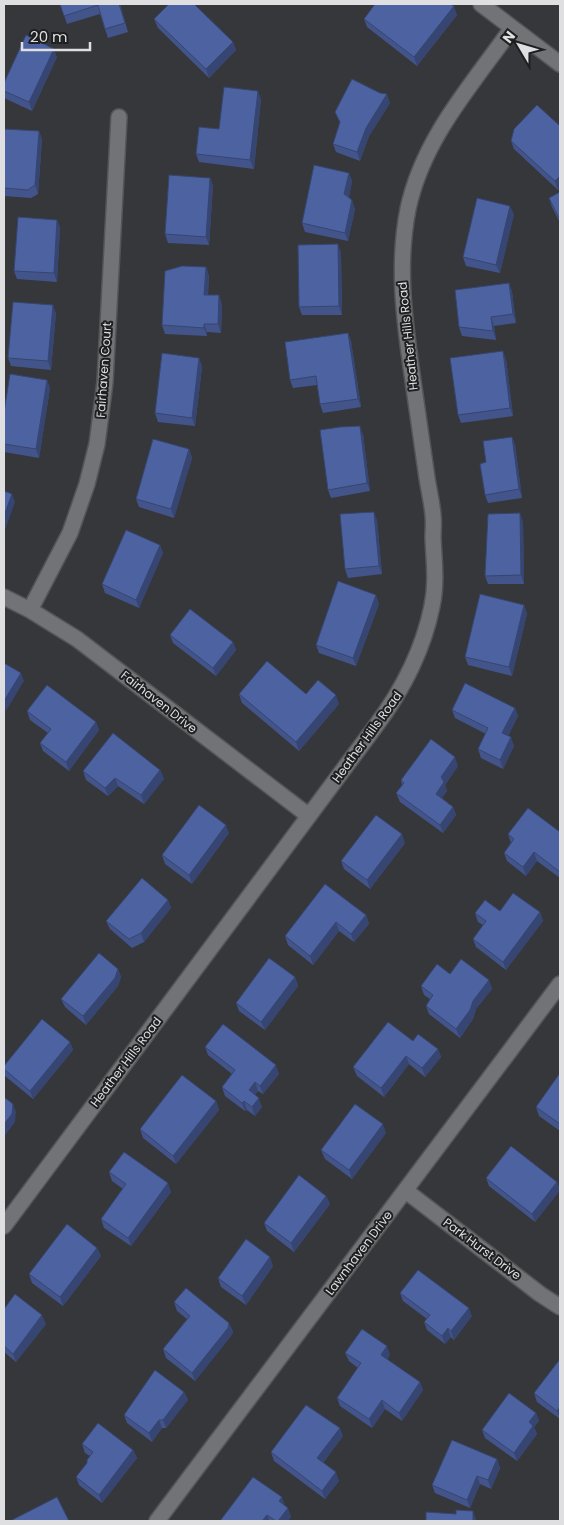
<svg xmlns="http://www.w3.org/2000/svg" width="564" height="1525" font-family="Poppins,sans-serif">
  <rect width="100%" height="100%" fill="#36373a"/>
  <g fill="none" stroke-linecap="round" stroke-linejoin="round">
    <defs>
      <path id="minor" d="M481 4 560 64
        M4 597 30 610 77 639 309 816
        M30 610 70 533 87 484 97 444 105 382 119 117
        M406 1191 540 1294 560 1307
        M4 1226 375 727C402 691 423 651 432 606 437 583 434 561 433 538 433 530 434 523 433 515 432 503 429 491 427 478 422 443 417 409 412 374 404 318 397 265 408 209 423 138 472 85 512 28
        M157 1521 560 984"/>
    </defs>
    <use href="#minor" stroke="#535557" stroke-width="18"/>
    <use href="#minor" stroke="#727377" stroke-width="15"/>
  </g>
  <path fill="#42548a" d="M60 4H120L128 32 108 38 100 14 67 24Z
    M457 15 417 66 367 27 364 19Z
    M154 19 233 42 236 50 209 78 158 28Z
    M57 57 32 111 4 98V83Z
    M261 99 254 169 199 162 196 154 219 129Z
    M390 103 369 136 360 161 336 152 333 144 340 123 335 112Z
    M560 126V188L558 190 514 149 511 141Z
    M4 129 39 131 42 140 38 194 31 198 4 196Z
    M349 173 352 181 349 197 355 209 348 241 305 232 302 223Z
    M210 178 213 186 209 245 168 243 165 234Z
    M560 192V223L552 207 549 198Z
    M514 214 500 273 466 266 463 257Z
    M57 220 60 228 57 282 17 279 14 271Z
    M341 253 342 315H302L299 307Z
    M206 267 209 276 208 295 222 304 221 333 207 332V336L165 334 162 325Z
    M509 283 512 292 516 323 494 326 496 340 462 336 459 327Z
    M56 313 51 370 11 366 8 358Z
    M348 333 351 341 361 407 323 413 320 404 317 385 293 388 290 380Z
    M199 358 202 367 195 426 158 422 155 413Z
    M506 359 513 416 461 423 458 415Z
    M47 380 50 388 39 458 4 452V412Z
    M363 434 370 491 331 498 328 490Z
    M512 437 515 445 522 498 488 503 485 495Z
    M189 449 192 458 174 518 139 507 136 499Z
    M377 520 382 574 348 578 345 569Z
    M523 522 524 584H488L485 576Z
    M160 545 163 553 139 608 105 593 102 584Z
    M379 604 356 666 319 653 316 645Z
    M524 605 527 614 512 676 468 665 465 657Z
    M170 635 233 642 236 650 216 676 173 643Z
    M239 694H306L339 704 299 751 242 703Z
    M515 708 518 716 508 736 514 746 503 769 481 758 478 749 486 734 455 718 452 710Z
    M27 711 96 722 99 730 69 771 43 751 40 743 48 733 30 720Z
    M458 766 445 785 447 791 442 798 453 807 456 815 443 833 400 802 396 793 402 785 401 780Z
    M160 770 164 779 144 804 118 786 108 796 86 780 83 771Z
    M560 832V878L537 861 526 876 507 861 504 853 511 843 508 834Z
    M229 833 192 884 165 864 162 855Z
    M405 843 370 889 344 869 341 861Z
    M325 884 366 915 369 924 354 942 339 931 313 965 288 945 285 936Z
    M168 900 171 908 144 942 132 948 110 929 106 921Z
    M540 912 543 921 506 970 476 947 473 939 483 925 478 922 475 913Z
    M118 969 121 977 118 986 86 1025 65 1007 61 999Z
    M450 974 489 980 492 989 476 1009 473 1019 460 1038 429 1014 426 1006 430 999 424 995 421 986Z
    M295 977 298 986 265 1030 239 1011 236 1003Z
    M413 1041 438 1049 441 1057 425 1077 409 1064 384 1097 357 1076 353 1067Z
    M70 1042 73 1050 33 1099 5 1076 4 1072V1066Z
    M205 1047 279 1074 263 1094 258 1091 255 1095 262 1107 255 1116 247 1110 245 1111 225 1096 222 1087 232 1074 208 1055Z
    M560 1073V1131L539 1116 536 1107Z
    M216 1101 219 1110 176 1164 143 1138 140 1129Z
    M386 1133 352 1179 325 1159 321 1150Z
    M109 1172 171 1192 131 1246 104 1228 101 1219 123 1189 112 1181Z
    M486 1178 557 1182 560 1190 535 1222 489 1186Z
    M326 1196 330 1204 294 1252 267 1231 264 1223Z
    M97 1248 101 1256 63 1306 32 1283 29 1274Z
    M273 1266 246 1305 221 1287 218 1278Z
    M400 1293 472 1316 454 1340 451 1337 445 1344 427 1330 424 1322 427 1319 403 1301Z
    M174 1302 229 1323 233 1332 231 1336 195 1381 166 1358 163 1349 187 1319 177 1311Z
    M4 1309 46 1324 16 1362 4 1352Z
    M345 1353 390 1355 387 1359 420 1382 423 1390 402 1421 385 1409 372 1428 340 1406 337 1398 358 1368 349 1361Z
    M560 1359V1419L537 1402 534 1393Z
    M184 1392 188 1400 166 1428H162L152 1442 127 1423 124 1415Z
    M536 1413 539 1421 534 1427 537 1434 517 1461 485 1438 482 1430Z
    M343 1436 323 1463 339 1481 325 1499 274 1461 271 1452Z
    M82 1444 133 1450 137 1458 102 1503 79 1485 76 1477 87 1463 90 1456 85 1453Z
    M497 1459 500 1468 491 1489 480 1484 470 1508 435 1493 432 1485Z
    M285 1506 291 1517 288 1521H220Z"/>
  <path fill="#364571" d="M454 6 457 15 417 66 414 57Z
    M233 42 236 50 209 78 206 69Z
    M54 49 57 57 32 111 29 102Z
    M258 91 261 99 254 169 250 160Z
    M387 94 390 103 369 136 360 161 357 152 366 128Z
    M39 131 42 140 38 194 35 185Z
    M349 173 352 181 348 202 344 194Z
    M560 176V188L558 190 555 181Z
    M210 178 213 186 209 245 206 237Z
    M352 200 355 209 348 241 345 233Z
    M510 206 514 214 500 273 496 265Z
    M57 220 60 228 57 282 54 273Z
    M338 244 341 253 342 315 339 306Z
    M206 267 209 276 207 303 204 295Z
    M509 283 512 292 516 323 513 314Z
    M219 295 222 304 221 333 218 324Z
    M53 305 56 313 51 370 48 361Z
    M491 317 494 326 496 340 493 331Z
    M204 324 207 332V336L204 328Z
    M348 333 351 341 361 407 358 399Z
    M503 351 506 359 513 416 510 408Z
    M199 358 202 367 195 426 192 418Z
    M47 380 50 388 39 458 36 449Z
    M360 426 363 434 370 491 367 483Z
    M512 437 515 445 522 498 519 489Z
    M189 449 192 458 174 518 171 509Z
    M12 494 15 502 4 533V516Z
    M374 512 377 520 382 574 379 566Z
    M520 513 523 522 524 584 521 575Z
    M160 545 163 553 139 608 136 600Z
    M376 595 379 604 356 666 353 658Z
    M524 605 527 614 512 676 509 667Z
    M233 642 236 650 216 676 213 668Z
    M21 673 24 681 6 711 4 704V701Z
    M336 695 339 704 299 751 296 742Z
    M515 708 518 716 505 741 502 733Z
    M96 722 99 730 69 771 66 762Z
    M511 737 514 746 503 769 500 760Z
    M455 757 458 766 445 785 447 791 439 802 436 794 441 777Z
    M160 770 164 779 144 804 141 795Z
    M115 778 118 786 108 796 105 788Z
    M453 807 456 815 443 833 440 825Z
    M226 825 229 833 192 884 189 875Z
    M402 834 405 843 370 889 367 880Z
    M534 852 537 861 526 876 523 867Z
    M168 900 171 908 144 942 141 933Z
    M540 912 543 921 506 970 503 962Z
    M366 915 369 924 354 942 351 934Z
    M336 922 339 931 313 965 310 956Z
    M118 969 121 977 118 986 86 1025 83 1016Z
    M295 977 298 986 265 1030 261 1022Z
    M489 980 492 989 476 1009 473 1019 460 1038 456 1029 473 1001Z
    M70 1042 73 1050 33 1099 30 1091Z
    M438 1049 441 1057 425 1077 422 1068Z
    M406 1056 409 1064 384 1097 381 1088Z
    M276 1065 279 1074 263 1094 260 1086Z
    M255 1082 258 1091 252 1099 249 1090Z
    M259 1098 262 1107 255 1116 252 1107Z
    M216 1101 219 1110 176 1164 173 1156Z
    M244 1101 247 1110 245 1111 242 1103Z
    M13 1104 16 1112 15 1122 4 1137V1124Z
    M383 1124 386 1133 352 1179 349 1170Z
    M557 1182 560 1190 535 1222 532 1214Z
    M168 1183 171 1192 131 1246 128 1238Z
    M326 1196 330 1204 294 1252 291 1243Z
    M97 1248 101 1256 63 1306 60 1297Z
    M270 1257 273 1266 246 1305 242 1296Z
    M469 1308 472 1316 454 1340 451 1331Z
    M42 1315 46 1324 16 1362 13 1354Z
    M229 1323 233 1332 231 1336 195 1381 192 1373Z
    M448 1328 451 1337 445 1344 442 1336Z
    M387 1346 390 1355 384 1364 381 1355Z
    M420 1382 423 1390 402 1421 399 1413Z
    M184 1392 188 1400 166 1428 163 1420Z
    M382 1400 385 1409 372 1428 369 1419Z
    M560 1407V1419L557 1411Z
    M536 1413 539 1421 534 1427 537 1434 517 1461 514 1453 529 1422Z
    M159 1420 162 1428 152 1442 149 1433Z
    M340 1428 343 1436 320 1467 317 1458Z
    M133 1450 137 1458 102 1503 99 1495Z
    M497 1459 500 1468 491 1489 488 1480Z
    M336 1472 339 1481 325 1499 322 1491Z
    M477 1476 480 1484 470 1508 467 1500Z
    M282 1497 285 1506 279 1501Z
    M288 1508 291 1517 288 1521H278Z
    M473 1511 476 1519V1521H473Z
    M267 1515 270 1521H262Z"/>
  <path fill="#4d62a1" stroke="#364571" d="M60 4H119L125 23 105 29 98 5 64 16Z
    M169 4H194L233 42 206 69 154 19Z
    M375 4H450L454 6 414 57 364 19Z
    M26 35 54 49 29 102 4 91V83Z
    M352 79 380 93 387 94 366 128 357 152 333 144 340 122 335 112Z
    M224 87 258 91 250 160 196 154 199 127 219 129Z
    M537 105 560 126V176L555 181 511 141 514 129Z
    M4 129 39 131 35 185 28 190 4 188Z
    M314 165 349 173 344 194 352 200 345 233 302 223Z
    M169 175 210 178 206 237 165 234Z
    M560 192V220L549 198Z
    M477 198 510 206 496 265 463 257Z
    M18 217 57 220 54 273 14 271Z
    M338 244 339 306 299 307 298 245Z
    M182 266 206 267 204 295H219L218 324H204V328L162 325 165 271Z
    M509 283 513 314 491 317 493 331 459 327 455 290Z
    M13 302 53 305 48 361 8 358Z
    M348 333 358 399 320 404 316 376 290 380 285 342Z
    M503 351 510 408 458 415 450 358Z
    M162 353 199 358 192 418 155 413Z
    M10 374 47 380 36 449 4 444V412Z
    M360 426 367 483 328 490 320 430 340 427Z
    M512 437 519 489 485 495 480 464 486 462 483 441Z
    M153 439 189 449 171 509 136 499Z
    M4 491 12 494 4 516Z
    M374 512 379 566 345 569 340 514Z
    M520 513 521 575 485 576 488 514Z
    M126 530 160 545 136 600 102 584Z
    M338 581 376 595 353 658 316 645Z
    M480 594 524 605 509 667 465 657Z
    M190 609 233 642 213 668 170 635Z
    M267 661 306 694 318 680 336 695 296 742 239 694Z
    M4 663 21 673 4 701Z
    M465 683 515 708 502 733 511 737 500 760 478 749 488 728 452 710Z
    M47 685 96 722 66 762 40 743 51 729 27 711Z
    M113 733 160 770 141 795 115 778 105 788 83 771Z
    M431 739 455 757 441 777 444 782 436 794 453 807 440 825 396 793 404 783 401 780Z
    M199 805 226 825 189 875 162 855Z
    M528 808 560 832V872L534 852 523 867 504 853 514 839 508 834Z
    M376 815 402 834 367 880 341 861Z
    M142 878 168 900 141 933 129 939 106 921Z
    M325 884 366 915 351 934 336 922 310 956 285 936Z
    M513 893 540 912 503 962 473 939 486 921 475 913 485 900 500 911Z
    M99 953 118 969 115 978 83 1016 61 999Z
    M269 958 295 977 261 1022 236 1003Z
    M461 959 489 980 473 1001 470 1010 456 1029 426 1006 433 995 421 986 437 964 450 974Z
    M42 1019 70 1042 30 1091 4 1069V1066Z
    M388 1022 413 1041 418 1034 438 1049 422 1068 406 1056 381 1088 353 1067Z
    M223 1024 276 1065 260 1086 255 1082 249 1090 259 1098 252 1107 244 1101 242 1103 222 1087 235 1070 205 1047Z
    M560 1073V1124L536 1107Z
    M182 1075 216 1101 173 1156 140 1129Z
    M4 1097 13 1104 12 1114 4 1124Z
    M355 1104 383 1124 349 1170 321 1150Z
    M511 1146 557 1182 532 1214 486 1178Z
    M124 1152 168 1183 128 1238 101 1219 126 1184 109 1172Z
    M299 1175 326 1196 291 1243 264 1223Z
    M67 1224 97 1248 60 1297 29 1274Z
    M246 1239 270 1257 242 1296 218 1278Z
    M418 1270 469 1308 451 1331 448 1328 442 1336 424 1322 430 1315 400 1293Z
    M186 1288 229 1323 228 1328 192 1373 163 1349 190 1316 174 1302Z
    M15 1294 42 1315 13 1354 4 1346V1309Z
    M362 1329 387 1346 381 1355 420 1382 399 1413 382 1400 369 1419 337 1398 361 1363 345 1353Z
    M560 1359V1407L557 1411 534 1393Z
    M155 1370 184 1392 163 1420H159L149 1433 124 1415Z
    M509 1393 536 1413 529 1422 533 1426 514 1453 482 1430Z
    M306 1405 340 1428 317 1458 336 1472 322 1491 271 1452Z
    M98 1423 133 1450 99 1495 76 1477 87 1463V1460L93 1452 82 1444Z
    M452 1440 497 1459 488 1480 477 1476 467 1500 432 1485Z
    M253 1477 282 1497 279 1501 288 1508 278 1521H276L267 1515 262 1521H220Z
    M57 1497 69 1521H10Z
    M456 1510 473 1511V1521H426V1512L456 1514Z"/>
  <g text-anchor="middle" stroke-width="4" stroke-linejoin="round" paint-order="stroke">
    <g font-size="12" fill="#dfdfe1" stroke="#1e1f20">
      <text transform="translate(408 336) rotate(-96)" y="4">Heather Hills Road</text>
      <text transform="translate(104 370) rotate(-86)" y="4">Fairhaven Court</text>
      <text transform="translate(159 702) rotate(38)" y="4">Fairhaven Drive</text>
      <text transform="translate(367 737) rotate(-54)" y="4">Heather Hills Road</text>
      <text transform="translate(126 1062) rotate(-53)" y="4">Heather Hills Road</text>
      <text transform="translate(482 1249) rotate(37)" y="4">Park Hurst Drive</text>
      <text transform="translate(359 1253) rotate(-53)" y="4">Lawnhaven Drive</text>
    </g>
  </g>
  <rect width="564" height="1525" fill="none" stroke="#dfdfe1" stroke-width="10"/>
  <g transform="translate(519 45) rotate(308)" stroke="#1e1f20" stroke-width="4" paint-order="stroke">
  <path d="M0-4L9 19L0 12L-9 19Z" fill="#dfdfe1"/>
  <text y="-8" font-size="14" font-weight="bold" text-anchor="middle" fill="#dfdfe1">N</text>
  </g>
  <path d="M22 42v8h68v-8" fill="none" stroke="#dfdfe1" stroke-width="2.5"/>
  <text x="30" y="42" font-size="15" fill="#dfdfe1" stroke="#1e1f20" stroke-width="4" paint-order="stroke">20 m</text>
</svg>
